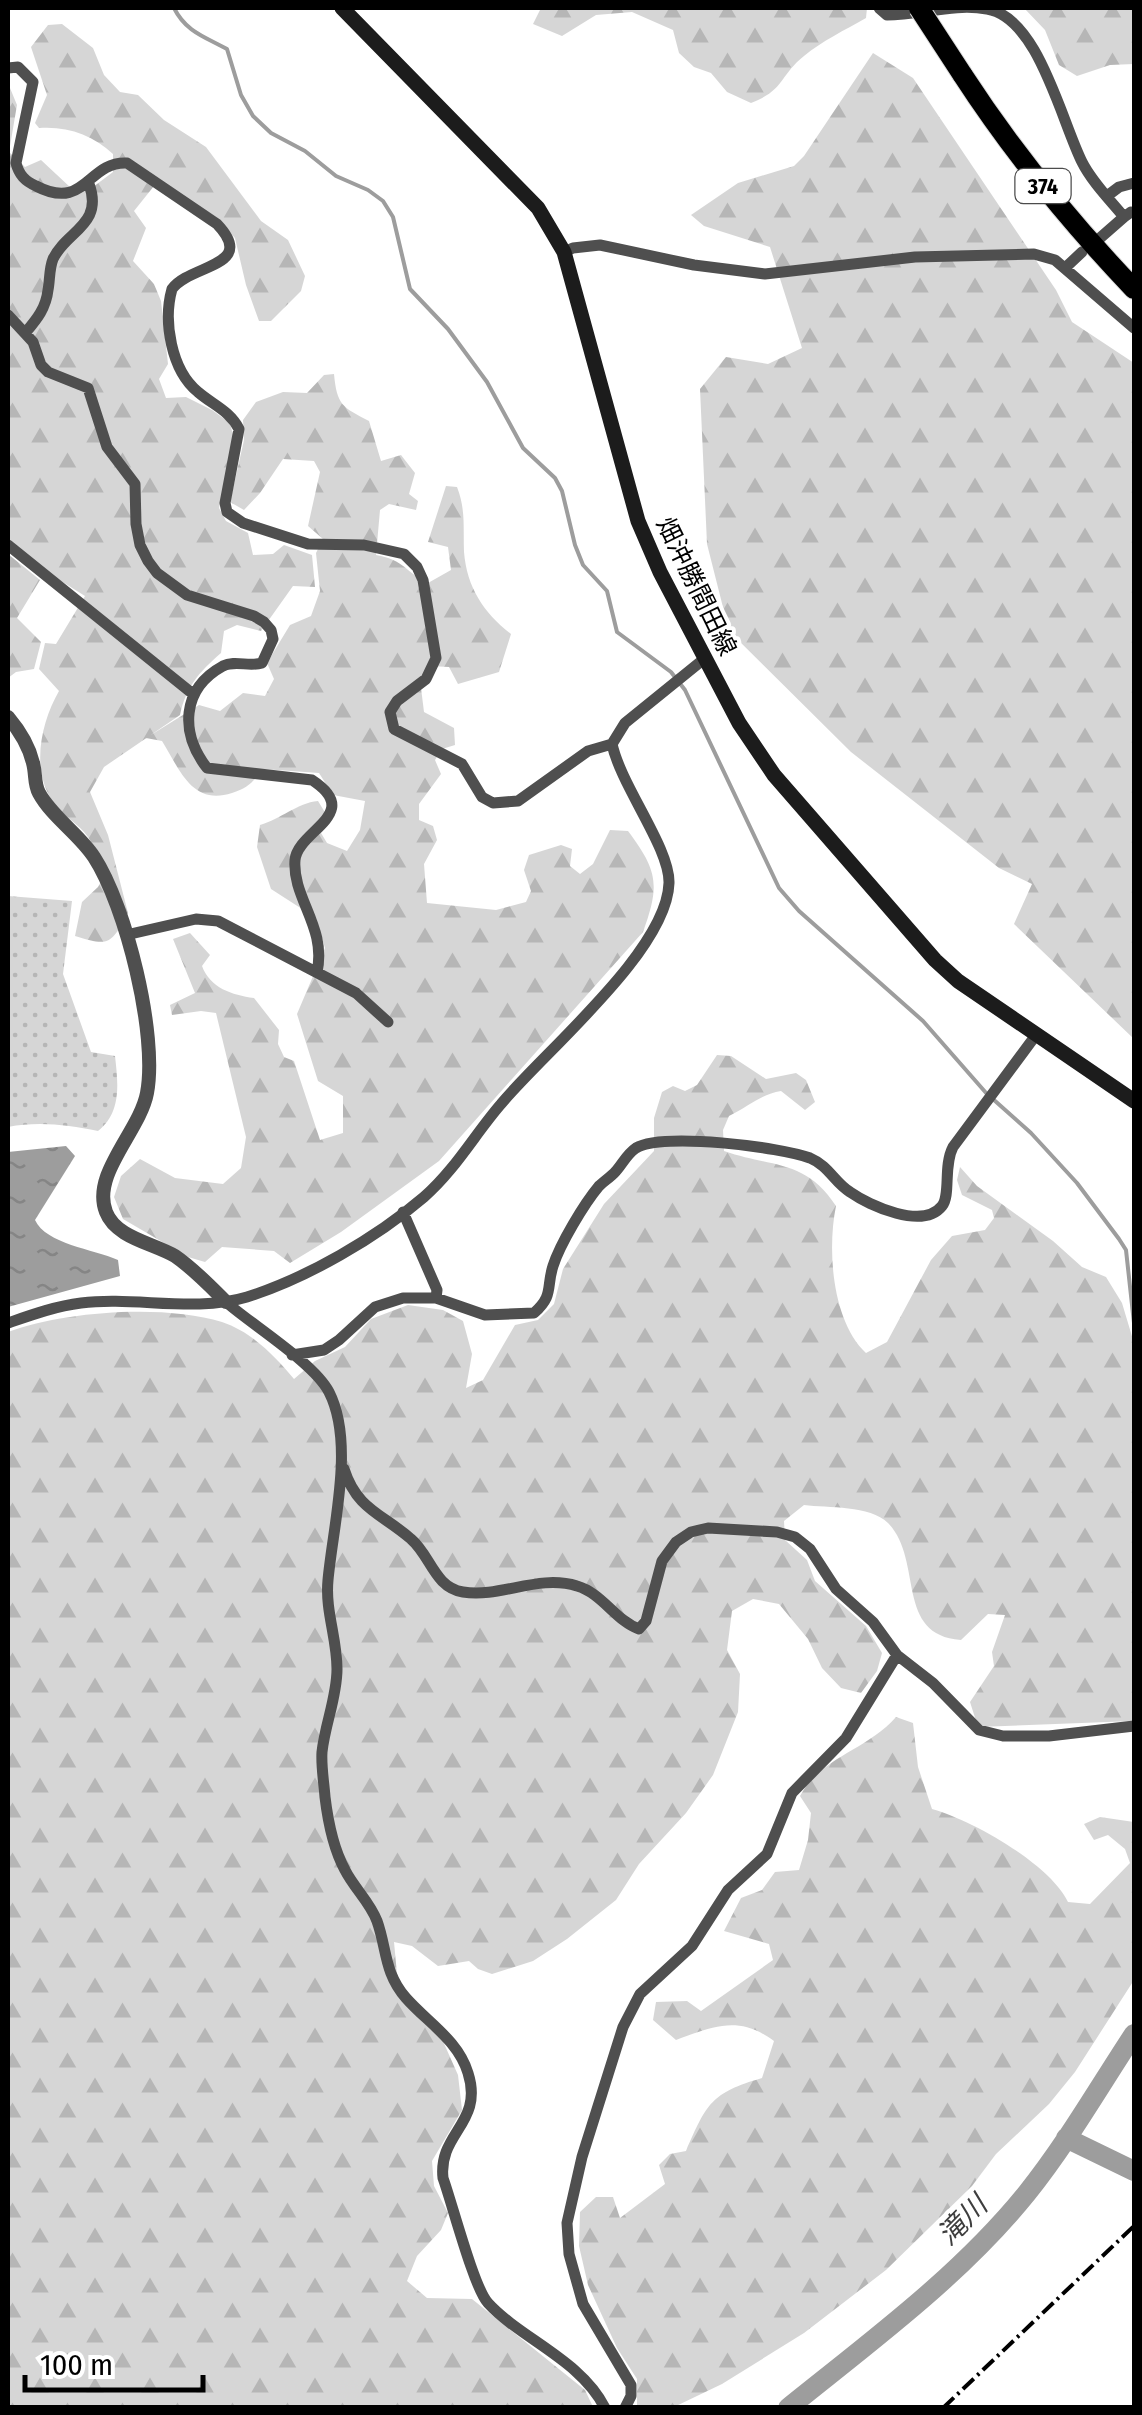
<svg xmlns="http://www.w3.org/2000/svg" width="1142" height="2415" font-family="'Fira Sans Condensed','Noto Sans JP',sans-serif">
  <defs>
    <pattern id="grass-dots" width="8" height="8" patternUnits="userSpaceOnUse" patternTransform="scale(2.5)"><rect width="8" height="8" fill="#d6d6d6"/><path d="M2 2h.1M6 6h.1" fill="none" stroke="#b6b6b6" stroke-width="1.8" stroke-linecap="round"/></pattern>
    <pattern id="forest-firs" width="22" height="20" patternUnits="userSpaceOnUse" patternTransform="scale(2.5)"><rect width="22" height="20" fill="#d6d6d6"/><path d="M5 1l3.5 6h-7zM16 11l3.5 6h-7z" fill="#b6b6b6"/></pattern>
    <pattern id="water-ripples" width="26" height="14" patternUnits="userSpaceOnUse" patternTransform="scale(2.5)"><rect width="26" height="14" fill="#9d9d9d"/><path d="M2 4q2-2 4 0t4 0M15 11q2-2 4 0t4 0" fill="none" stroke="#858585"/></pattern>
  </defs>
  <rect width="100%" height="100%" fill="#fff"/>
  <path fill="url(#grass-dots)" d="M8 896 72 901 63 974 91 1052 115 1056C118 1083 122 1112 98 1131 68 1125 39 1121 8 1127Z"/>
  <path fill="url(#forest-firs)" d="M541 8H867L866 18C845 30 822 41 804 56 779 76 785 90 751 103L727 92 711 73 694 67 679 53 673 30 632 12 596 15 562 36 533 24Z
    M1024 8H1134V64L1110 65 1077 76 1059 65 1045 30Z
    M62 24 93 48 104 75 120 92 138 95 164 120 206 147 261 221 288 240 305 276 301 291 271 321H259L246 285 235 238 216 217 158 181 134 211 146 228 133 261 154 284 161 301 168 364 159 379 166 398 186 397 212 410 230 423 234 439 219 508 226 521 248 533 253 555 273 554 284 545 312 555 315 587 293 586 261 631 237 625 224 631 221 653C199 672 186 687 180 715L104 767 90 792 108 835 128 913C111 944 110 947 75 936L82 902 98 887 106 872C100 860 95 847 88 837 79 824 63 816 54 803 30 771 41 722 59 691L39 669 45 643 56 644 85 596 45 571 8 538V89L10 88 17 105 9 152 25 167 41 160 71 188 93 187 113 172V154C93 135 68 126 39 128L35 123 47 95 31 47 48 25Z
    M873 53 913 78 1056 290 1072 322 1134 363V1039L1014 924 1032 884 999 868 851 752 729 631 707 544 700 389 726 357 768 364 802 348 770 247 704 226 691 215 738 183 794 166 804 156Z
    M334 374C337 405 342 407 369 421L381 461 401 455 415 473 409 494 418 501 416 510 389 504 380 510 376 555C405 560 405 572 428 583L451 570 448 547 428 542 446 486 457 487C466 510 463 528 464 552 467 588 484 613 511 634L499 672 458 684 449 667 430 666 420 680 424 712 454 728 455 745 442 749 435 760 441 774 419 804V820L433 826 437 840 424 864 427 903 496 910 526 902 531 891 524 870 529 855 561 845 572 849 570 866 580 874 593 864 610 830 628 831C658 871 660 885 643 932L439 1161 341 1232 290 1263 274 1251 222 1247 205 1262 188 1257 123 1219 114 1197 121 1176 140 1159 175 1178 223 1184 241 1168 246 1137 216 1013 201 1011 172 1015 170 1005 195 993 173 939 190 933 210 955 202 966C210 988 232 995 254 998L279 1030 278 1044 284 1057 294 1061 320 1140 343 1133V1096L318 1081 297 1014 325 948 316 918 271 889 257 847 260 825C281 819 297 803 318 801L326 814 318 828 327 843 347 851 360 830 365 801 333 795 319 773 263 769C253 782 248 788 232 793 192 806 180 770 162 741L146 738 199 705 220 711 243 693 265 696 274 679 267 663 290 625 311 616 320 591 316 553 323 539 308 526 320 472 314 461 283 459 260 493 244 510 230 502 244 440 243 420 256 402 283 392 307 393 324 375Z
    M8 554 40 580 17 618 41 642 34 669 16 672 8 678Z
    M717 1055 731 1056 766 1079 796 1073 806 1080 815 1102 805 1110 781 1091C761 1094 748 1107 729 1116L723 1130 724 1151C773 1168 805 1159 836 1206 827 1250 832 1321 866 1353L887 1342 931 1260 952 1236 985 1230 994 1218 992 1210 962 1195 957 1180 960 1167 977 1186 1053 1241 1082 1267 1106 1277 1122 1303 1134 1343V1721L978 1727 970 1702 994 1666 992 1652 1005 1615 988 1614 961 1640C894 1635 924 1560 888 1523 870 1505 828 1508 804 1505L784 1521 785 1540 807 1560 815 1581 866 1626 882 1653 877 1671 861 1693 841 1688 822 1668 808 1639 779 1604 753 1599 732 1611 727 1650 740 1674 738 1712 713 1775 686 1813 639 1864 616 1900 567 1939 533 1961 492 1974 478 1969 469 1961 438 1966 412 1946 394 1942 397 1974 412 2010 442 2039 458 2075 462 2110 432 2161 434 2186 448 2213 441 2230 417 2256 407 2281 427 2298 472 2299 585 2390 593 2407 8 2408V1332C64 1311 164 1304 222 1322 252 1332 275 1356 294 1379L315 1361 345 1347 371 1319 408 1305 443 1310 463 1321 472 1354 466 1388 483 1380 515 1325 538 1320 554 1304 563 1269 604 1204 654 1151V1118L662 1092 673 1086 685 1091 697 1085Z
    M896 1717 913 1723 918 1767 932 1809C972 1820 1050 1864 1068 1902L1090 1904 1130 1863 1125 1849 1108 1835 1094 1840 1084 1824 1100 1817 1134 1822V1980L1075 2072 1049 2104 996 2154 972 2186 886 2270 804 2333 722 2384 674 2407 637 2405V2379L617 2348 588 2285 579 2246 580 2212 596 2197H613L620 2218 665 2184 659 2165 670 2154 686 2151C707 2103 711 2093 762 2078L774 2041C739 2015 714 2026 676 2040L653 2020 656 2002 687 2001 701 2011 773 1960 769 1944 724 1931 741 1898 762 1890 775 1872 799 1870 808 1840 811 1813 800 1796C822 1756 866 1751 896 1717Z"/>
  <path fill="url(#water-ripples)" d="M66 1146 75 1156 35 1220C46 1244 93 1249 118 1260L120 1276 8 1307V1152Z"/>
  <g fill="none" stroke-linecap="round" stroke-linejoin="round">
    <path stroke="#9d9d9d" stroke-width="4" d="M174 8C186 32 205 37 227 49L241 95 253 116 271 133 305 151 336 176 368 190 383 201 393 217 410 289 448 329 487 382 523 448 555 478 562 491 575 545 583 565 607 591 617 632 671 672 685 690 779 888 799 911 923 1021 987 1094
      M994 1100 1031 1133 1077 1183 1119 1239 1126 1250 1134 1323"/>
    <path stroke="#9d9d9d" stroke-width="20" d="M1066 2138 1134 2171
      M788 2408C871 2341 960 2276 1027 2193 1067 2143 1099 2087 1134 2034"/>
    <defs>
      <path id="motorway" d="M962 74C1012 151 1071 223 1134 289"/>
    </defs>
    <use href="#motorway" stroke="#dbdbdb" stroke-width="22"/>
    <path stroke="#4f4f4f" stroke-width="11" d="M879 8 887 15C920 15 954 3 987 9 1038 17 1061 120 1082 162 1092 182 1110 200 1124 217L1131 212 1134 213
      M8 68 18 67 33 82 16 163C19 175 25 181 36 186 86 212 87 161 127 163L217 224C258 267 190 264 172 289 163 321 171 370 198 392 213 405 230 411 239 429L225 503 227 512 243 523 308 544 364 545 404 554 417 567 423 580 436 658 426 679 397 701 390 712 394 729 462 764 482 797 493 803 518 801 588 751 612 744
      M1107 196 1119 187 1134 183
      M1100 238 1124 217
      M564 252 573 248 600 245 694 265 765 274 915 257 1034 254 1055 260 1134 328
      M1065 268 1082 252
      M8 315 33 342 41 365 48 372 88 388 107 447 135 484 136 524 140 545 148 561 157 573 187 595 254 616 264 622 271 630 273 639 262 663C249 667 235 660 223 666 181 689 180 733 207 768L312 780C364 814 298 830 295 860 292 898 327 927 317 972
      M26 332C37 319 46 308 48 290 50 280 49 269 53 259 66 231 104 225 89 184
      M8 545 193 694
      M126 935 196 919 218 921 356 993 388 1022
      M403 1212 437 1290 436 1298
      M226 1302C252 1325 314 1363 329 1392 355 1443 333 1525 328 1580 325 1611 337 1638 337 1669 337 1697 325 1724 322 1752 321 1766 324 1783 325 1797 328 1822 333 1848 345 1870 354 1888 370 1902 377 1921 387 1949 384 1973 406 1998 428 2023 458 2040 468 2073 484 2123 438 2133 443 2178 452 2203 474 2288 488 2303 521 2339 581 2360 605 2408
      M8 1323C31 1315 56 1306 81 1303 135 1296 194 1313 247 1297 307 1278 376 1238 424 1197 455 1170 475 1134 501 1104 544 1052 667 951 669 883 670 848 621 786 612 744L625 723 704 659
      M292 1355 324 1350 339 1340 375 1307 403 1298H436L485 1315 534 1313C554 1295 546 1288 553 1266 560 1244 584 1204 599 1186 604 1181 611 1177 616 1171 623 1163 627 1154 636 1148 662 1132 781 1147 810 1158 829 1166 834 1182 850 1192 870 1206 923 1230 942 1206 951 1195 943 1166 953 1147L1036 1035
      M344 1469C357 1510 383 1514 411 1539 431 1556 434 1587 463 1592 501 1598 538 1574 577 1586 602 1593 616 1621 639 1629L646 1621 662 1561 676 1542 691 1532 708 1528 777 1532 795 1537 810 1549 836 1589 873 1622 897 1655 933 1683 979 1730 1003 1736H1049L1134 1726
      M625 2408 631 2396V2385L583 2304 569 2254 567 2223 582 2157 623 2027 640 1994 692 1946 728 1890 767 1854 792 1793 846 1738 897 1655"/>
    <path stroke="#4f4f4f" stroke-width="14" d="M8 717C19 730 29 746 33 763 36 774 34 784 39 793 52 817 79 834 94 857 126 906 158 1035 147 1093 140 1131 91 1174 106 1212 116 1238 153 1243 175 1256 194 1269 210 1286 226 1302"/>
    <path stroke="#1c1c1c" stroke-width="15" d="M342 8 538 208 564 252 638 521 660 572 739 723 774 775 935 960 958 981 1134 1101"/>
    <use href="#motorway" stroke="#000" stroke-width="20"/>
    <path stroke="#000" stroke-width="4" stroke-dasharray="15 5 2.5 5" stroke-linecap="butt" d="M943 2408 1134 2226"/>
    <defs>
      <path id="motorway-bridge" d="M919 8 962 74"/>
    </defs>
    <use href="#motorway-bridge" stroke="#dbdbdb" stroke-width="22" stroke-linecap="butt"/>
    <use href="#motorway-bridge" stroke="#000" stroke-width="20"/>
  </g>
  <g text-anchor="middle" stroke-width="8" stroke-linejoin="round" paint-order="stroke">
    <rect fill="#fff" stroke="#4c4c4c" stroke-width="2.5" x="1015.5" y="169" width="55" height="34" rx="8"/>
    <g font-size="22" font-weight="bold" fill="#000">
      <text x="1043" y="194">374</text>
    </g>
    <g font-size="25" fill="#000" stroke="#fff">
      <text transform="translate(697 586) rotate(64)" y="9">畑沖勝間田線</text>
    </g>
    <g font-size="28" font-style="italic" fill="#3e3e3e" stroke="#fff">
      <text transform="translate(962 2220) rotate(-45)" y="10">滝川</text>
    </g>
  </g>
  <rect width="1142" height="2415" fill="none" stroke="#000000" stroke-width="20"/>
  <path d="M25 2375v15h178v-15" fill="none" stroke="#000000" stroke-width="5"/>
  <text x="40" y="2375" font-size="30" fill="#000000" stroke="#ffffff" stroke-width="8" paint-order="stroke">100 m</text>
</svg>
